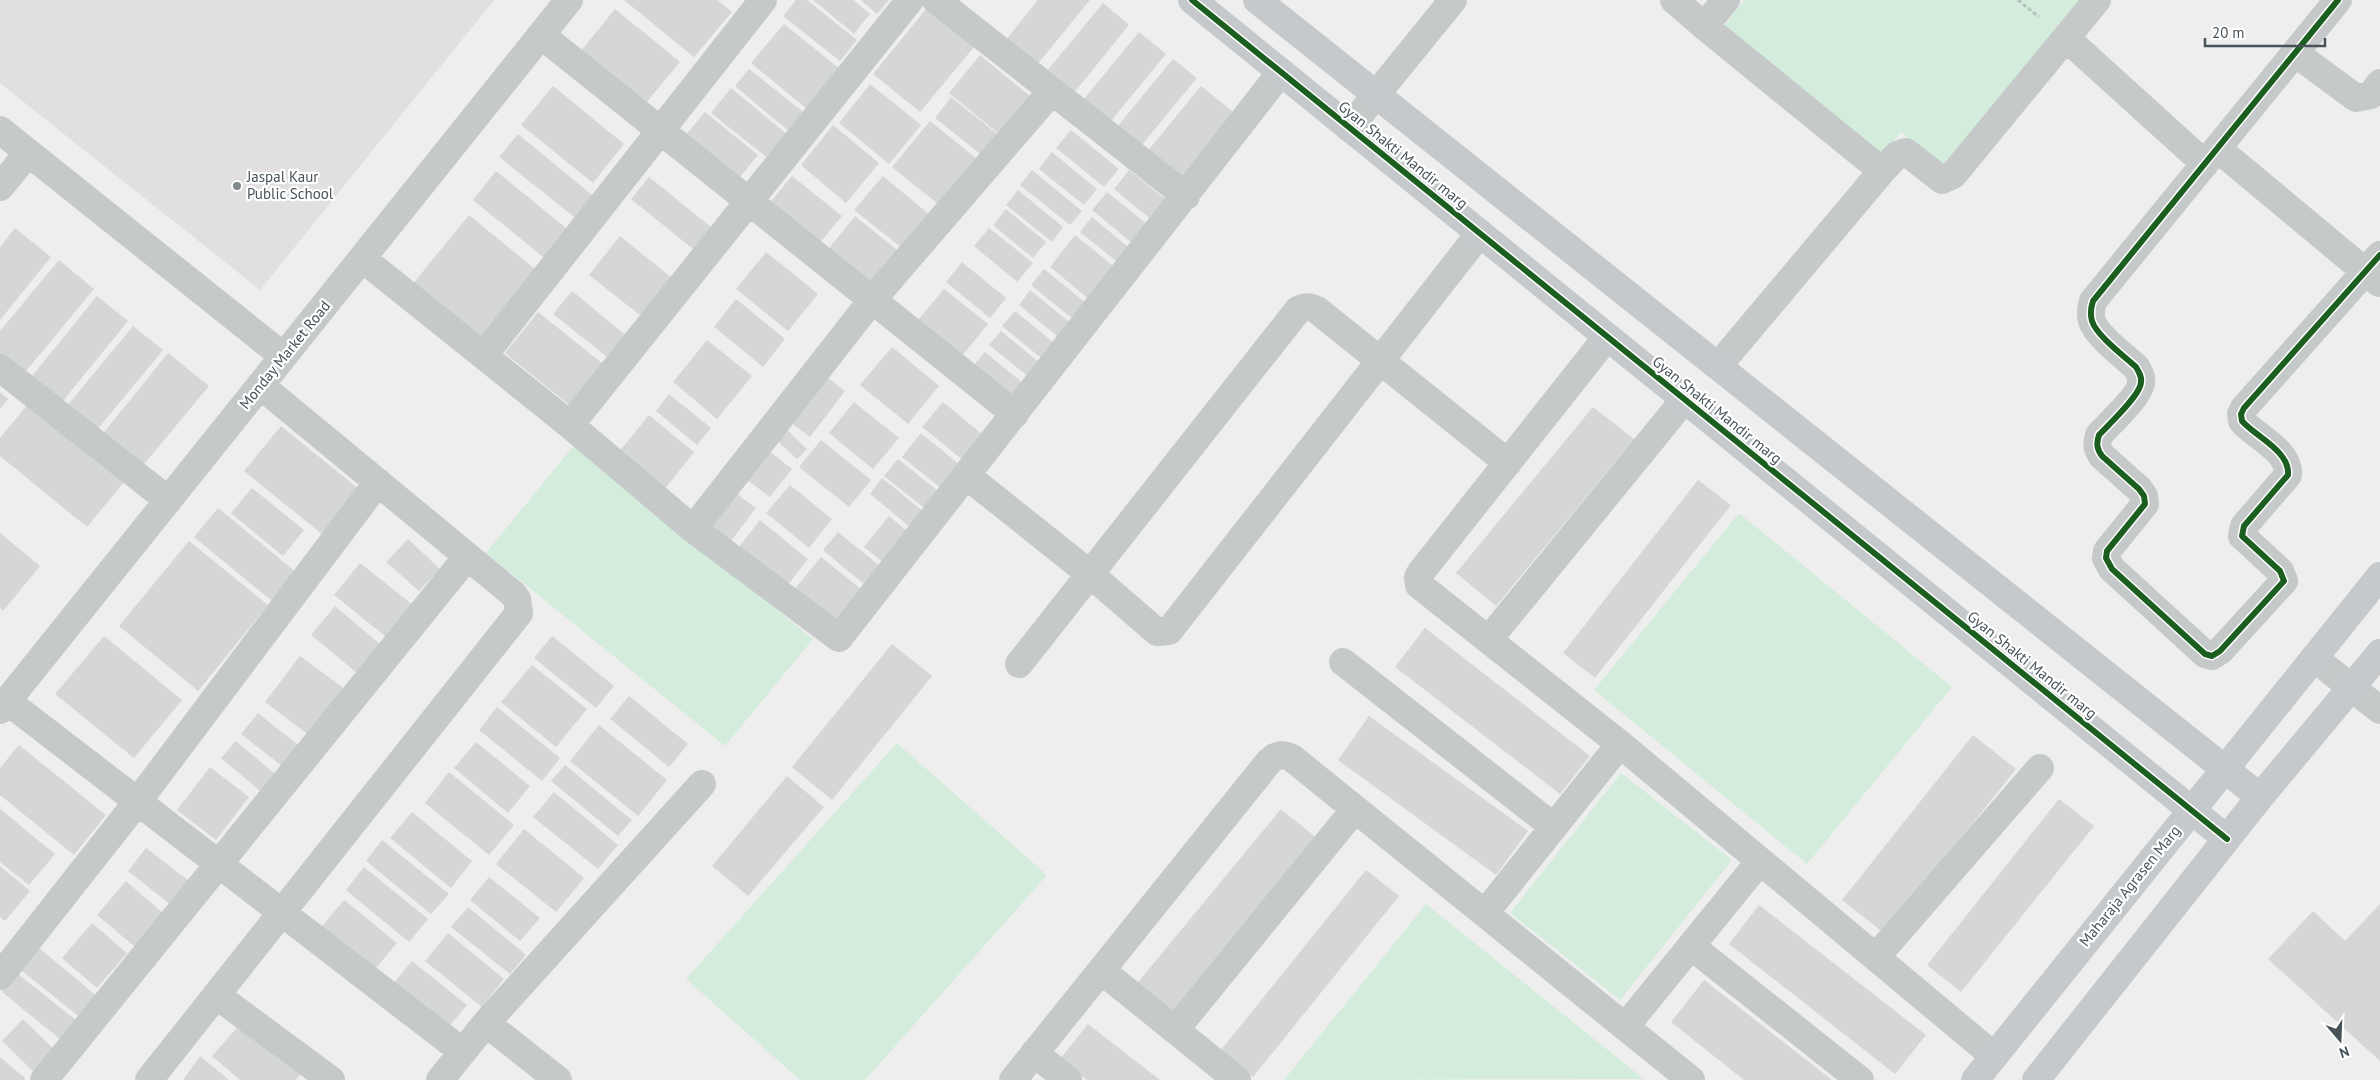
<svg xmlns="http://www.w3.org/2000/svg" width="2380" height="1080" font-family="'PT Sans',sans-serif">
  <rect width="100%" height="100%" fill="#efeeee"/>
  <path fill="#e1dfe0" d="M0 0H494L260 290 0 83Z"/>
  <path fill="#d4ecdb" d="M1745 0H2081L1944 167 1901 132 1883 156 1723 26Z
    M574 445 813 639 725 746 486 553Z
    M1739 513 1952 687 1807 864 1594 690Z
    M897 743 1047 875 865 1080H800L686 979Z
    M1621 773 1732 860 1620 1000 1510 913Z
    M1426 904 1644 1079 1284 1080Z"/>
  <path fill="#d5d6d7" d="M624 0H717L732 12 694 57Z
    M796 0H807L857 40 840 61 783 16Z
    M813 0H853L870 14 854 34Z
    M861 0H889L877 14Z
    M1038 0H1090L1036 66 1005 41Z
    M1103 3 1129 25 1073 94 1046 72Z
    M615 9 680 62 645 104 580 52Z
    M926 9 974 47 920 112 873 74Z
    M784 24 840 69 807 109 751 63Z
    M1139 32 1166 54 1111 121 1084 99Z
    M980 55 1030 96 999 134 949 93Z
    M1173 59 1197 78 1141 146 1117 127Z
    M749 69 806 114 791 133 735 86Z
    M870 84 921 125 889 164 839 123Z
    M553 86 624 144 593 183 521 125Z
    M1201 86 1236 114 1182 180 1147 152Z
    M731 88 789 136 770 160 711 113Z
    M951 97 1001 137 984 157 935 118Z
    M705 112 758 155 737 181 684 137Z
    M930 121 976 158 938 204 892 167Z
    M833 125 879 163 846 203 801 165Z
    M1071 130 1119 169 1104 187 1056 148Z
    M518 134 596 198 578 220 499 157Z
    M1052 152 1097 189 1084 205 1039 169Z
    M1032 170 1082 211 1070 225 1020 185Z
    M1129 170 1174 206 1158 225 1114 189Z
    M496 171 571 232 548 261 473 200Z
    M792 176 842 216 818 245 768 205Z
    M883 176 930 215 902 248 854 210Z
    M649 177 716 231 698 253 631 199Z
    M1018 190 1063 227 1052 242 1006 205Z
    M1107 192 1153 229 1138 248 1092 210Z
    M1006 209 1046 242 1033 258 993 225Z
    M469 215 536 270 478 341 411 286Z
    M855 216 902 254 872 290 826 252Z
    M1092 217 1133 251 1122 266 1080 232Z
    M15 228 51 257 0 320V247Z
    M989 228 1033 263 1017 282 974 246Z
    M1075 235 1122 273 1096 305 1050 267Z
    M620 236 672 278 641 316 589 275Z
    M766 252 818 294 788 331 736 289Z
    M59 260 94 289 22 376 0 358V331Z
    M962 262 1006 298 990 318 946 282Z
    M1044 269 1092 308 1079 324 1031 285Z
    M944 289 988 324 962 356 918 320Z
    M1030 290 1078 329 1066 343 1019 305Z
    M572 291 629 338 611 360 553 314Z
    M97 296 128 321 63 401 32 376Z
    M736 299 785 339 763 367 714 327Z
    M1015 311 1059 347 1046 362 1002 326Z
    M538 312 607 367 573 408 505 353Z
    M133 326 163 350 97 430 67 406Z
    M1001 331 1046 368 1035 382 989 345Z
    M707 340 752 376 717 419 673 382Z
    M892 347 939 386 908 424 860 385Z
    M985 352 1023 383 1009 400 971 369Z
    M168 353 209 386 140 469 101 436Z
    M823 374 845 391 810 437 787 420Z
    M0 392 8 399 0 409Z
    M669 394 711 428 697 445 656 411Z
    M854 402 899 438 873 469 829 433Z
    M943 402 989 440 969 465 922 427Z
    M28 404 124 482 87 527 0 456V438Z
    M1593 407 1634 439 1496 606 1456 573Z
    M649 415 694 452 664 490 618 453Z
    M281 426 360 490 323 535 244 471Z
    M783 426 807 449 797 459 773 437Z
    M921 433 966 470 947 493 902 457Z
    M821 440 871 480 849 507 799 467Z
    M768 450 792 469 770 497 746 479Z
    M898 459 943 495 929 512 884 476Z
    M882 478 929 516 916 532 870 494Z
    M1698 480 1731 505 1595 678 1563 653Z
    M790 485 832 519 809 548 766 513Z
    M252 488 304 530 283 556 231 513Z
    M733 491 756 508 731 541 708 524Z
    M218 508 296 572 273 602 194 537Z
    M889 516 914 537 889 567 864 547Z
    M760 520 808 559 787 586 739 547Z
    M838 532 886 571 871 590 823 550Z
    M0 533 40 566 3 611 0 608Z
    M408 539 440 569 419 591 386 562Z
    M189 541 268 605 198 691 119 626Z
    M821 557 866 593 838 627 793 591Z
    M360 563 418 609 391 641 334 595Z
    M335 606 387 650 363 678 311 635Z
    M1425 628 1590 756 1560 794 1395 667Z
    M104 636 182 700 134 758 55 694Z
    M552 636 614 686 596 708 534 658Z
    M892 644 932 676 832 800 792 767Z
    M300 656 345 689 310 736 265 702Z
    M532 665 587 709 556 747 501 702Z
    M629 696 688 744 669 767 610 719Z
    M497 707 560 758 542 781 479 730Z
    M258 713 298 745 282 766 241 734Z
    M1369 716 1528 831 1496 875 1338 760Z
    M599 725 667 780 638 816 570 761Z
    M1973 735 2016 769 1885 934 1842 900Z
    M236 741 275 774 260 791 221 758Z
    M476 742 530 786 508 813 454 768Z
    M19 745 106 815 74 855 0 795V768Z
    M565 765 632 820 618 836 551 781Z
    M210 767 249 797 216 840 177 810Z
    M449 772 514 825 489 855 425 803Z
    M787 776 824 807 748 896 712 866Z
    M554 792 618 845 598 869 533 817Z
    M2059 799 2094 826 1961 992 1927 965Z
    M0 809 55 854 29 885 0 862Z
    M1281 809 1320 841 1174 1020 1134 987Z
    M412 812 472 861 451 888 390 838Z
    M524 829 584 878 556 912 496 864Z
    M382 840 449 894 431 914 366 861Z
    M146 848 189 881 171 905 128 871Z
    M0 866 30 891 5 921 0 917Z
    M364 867 428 919 409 942 346 890Z
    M1366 870 1399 896 1253 1077 1221 1050Z
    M489 877 540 918 520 941 470 900Z
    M126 881 164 914 135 947 97 915Z
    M344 900 397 943 375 969 322 926Z
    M2380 904V1061L2268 959 2313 911 2345 941Z
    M1759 905 1926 1035 1895 1074 1729 944Z
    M468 907 526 955 510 974 451 927Z
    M92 923 127 953 97 988 62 958Z
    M448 933 504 979 482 1007 425 961Z
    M39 948 104 1002 87 1023 21 970Z
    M412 961 467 1005 447 1029 392 985Z
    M18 974 82 1025 66 1044 2 992Z
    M1704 980 1832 1080H1744L1671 1022Z
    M23 1019 55 1050 34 1072 2 1041Z
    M243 1021 302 1073 296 1080H240L212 1056Z
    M1088 1024 1160 1080H1087L1060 1059Z
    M200 1056 229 1080H183Z
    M0 1057 25 1078 24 1080H0Z"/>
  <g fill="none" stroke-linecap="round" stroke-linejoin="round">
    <path stroke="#b5c1bc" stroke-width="3" stroke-dasharray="4 2.5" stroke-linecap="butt" d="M2018 0 2039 17"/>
    <path stroke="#c5c9ca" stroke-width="28" d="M936 0 1186 196
      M1674 0 1704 26
      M1726 0 1704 26 1882 171 1897 155 1906 152 1942 180 1953 175 2097 0
      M2338 0 2093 301C2091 307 2090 314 2092 321 2096 335 2125 357 2136 367 2139 372 2142 377 2141 382 2141 395 2108 425 2099 435 2096 444 2097 449 2102 456L2139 489 2144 496 2145 504 2107 551 2106 558 2112 569 2205 654 2212 656 2220 651 2284 581 2280 571 2242 536 2244 526 2288 475C2290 451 2256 437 2242 421L2241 414 2244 408 2380 255
      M541 35 1015 414
      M2066 38 2205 164
      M2295 53 2356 98 2371 95 2380 83
      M1349 128 1453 0
      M0 130 283 356
      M2218 149 2379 283
      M0 187 28 153
      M363 259 570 425 910 0
      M1607 337 1421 572 1418 577 1419 585 1620 744 1994 1056
      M484 355 763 0
      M1718 366 1882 171
      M0 368 168 500
      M570 425 693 529 839 638 1281 72
      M967 476 1090 574 1157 632 1169 631 1480 233
      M693 529 872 300 1052 91
      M1489 639 1684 400
      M2314 658 2380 710
      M1343 662 1554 827
      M1019 664 1298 310C1305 306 1310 306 1317 310L1508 463
      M7 701 463 1052
      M0 710 569 0
      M1485 913 1620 744
      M1691 946 1860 1080
      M1876 957 2040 768
      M1102 971 1237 1080
      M0 976 138 801 378 482
      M216 995 331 1080
      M486 1023 558 1080
      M1625 1027 1760 861
      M1175 1030 1355 809
      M1034 1053 1068 1080
      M44 1080 467 557
      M149 1080 519 613 517 599 513 594 260 385
      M440 1080 486 1023 702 784
      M1013 1080 1267 764C1275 755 1281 753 1292 758L1691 1080"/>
    <path stroke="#c6c9cb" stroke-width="28" d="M1192 0 2227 839
      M1257 0 2260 797
      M1975 1080 2380 576
      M2036 1080 2260 797 2380 653"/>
    <defs>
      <path id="cycleway" d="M1192 0 2227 839
        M2338 0 2093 301C2091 307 2090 314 2092 321 2096 335 2125 357 2136 367 2139 372 2142 377 2141 382 2141 395 2108 425 2099 435 2096 444 2097 449 2102 456L2139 489 2144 496 2145 504 2107 551 2106 558 2112 569 2205 654 2212 656 2220 651 2284 581 2280 571 2242 536 2244 526 2288 475C2290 451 2256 437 2242 421L2241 414 2244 408 2380 255"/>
    </defs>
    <use href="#cycleway" stroke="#fff" stroke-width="9"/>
    <use href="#cycleway" stroke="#1b5e20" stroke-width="6"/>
  </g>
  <circle fill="#82898d" stroke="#fff" stroke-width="2" cx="237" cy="186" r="5"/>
  <g text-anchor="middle" stroke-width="4.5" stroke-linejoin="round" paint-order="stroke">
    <g font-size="15" fill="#475259" stroke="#fff">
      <text transform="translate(1403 155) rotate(39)" y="5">Gyan Shakti Mandir marg</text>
      <text transform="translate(285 355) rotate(-51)" y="5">Monday Market Road</text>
      <text transform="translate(1717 410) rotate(39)" y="5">Gyan Shakti Mandir marg</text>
      <text transform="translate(2032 665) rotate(39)" y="5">Gyan Shakti Mandir marg</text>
      <text transform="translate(2130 886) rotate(-51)" y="5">Maharaja Agrasen Marg</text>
    </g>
    <g font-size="15" fill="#475259" stroke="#fff" text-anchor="start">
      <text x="247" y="182">Jaspal Kaur<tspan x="247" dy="17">Public School</tspan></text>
    </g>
  </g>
  <g transform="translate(2340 1040) rotate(161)" stroke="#ffffff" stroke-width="4" paint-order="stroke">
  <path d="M0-4L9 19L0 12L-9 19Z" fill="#475259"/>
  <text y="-8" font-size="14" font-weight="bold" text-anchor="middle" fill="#475259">N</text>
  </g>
  <path d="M2205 38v8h120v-8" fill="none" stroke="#475259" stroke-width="2.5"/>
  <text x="2212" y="38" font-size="15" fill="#475259" stroke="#ffffff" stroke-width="4" paint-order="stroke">20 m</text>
</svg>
